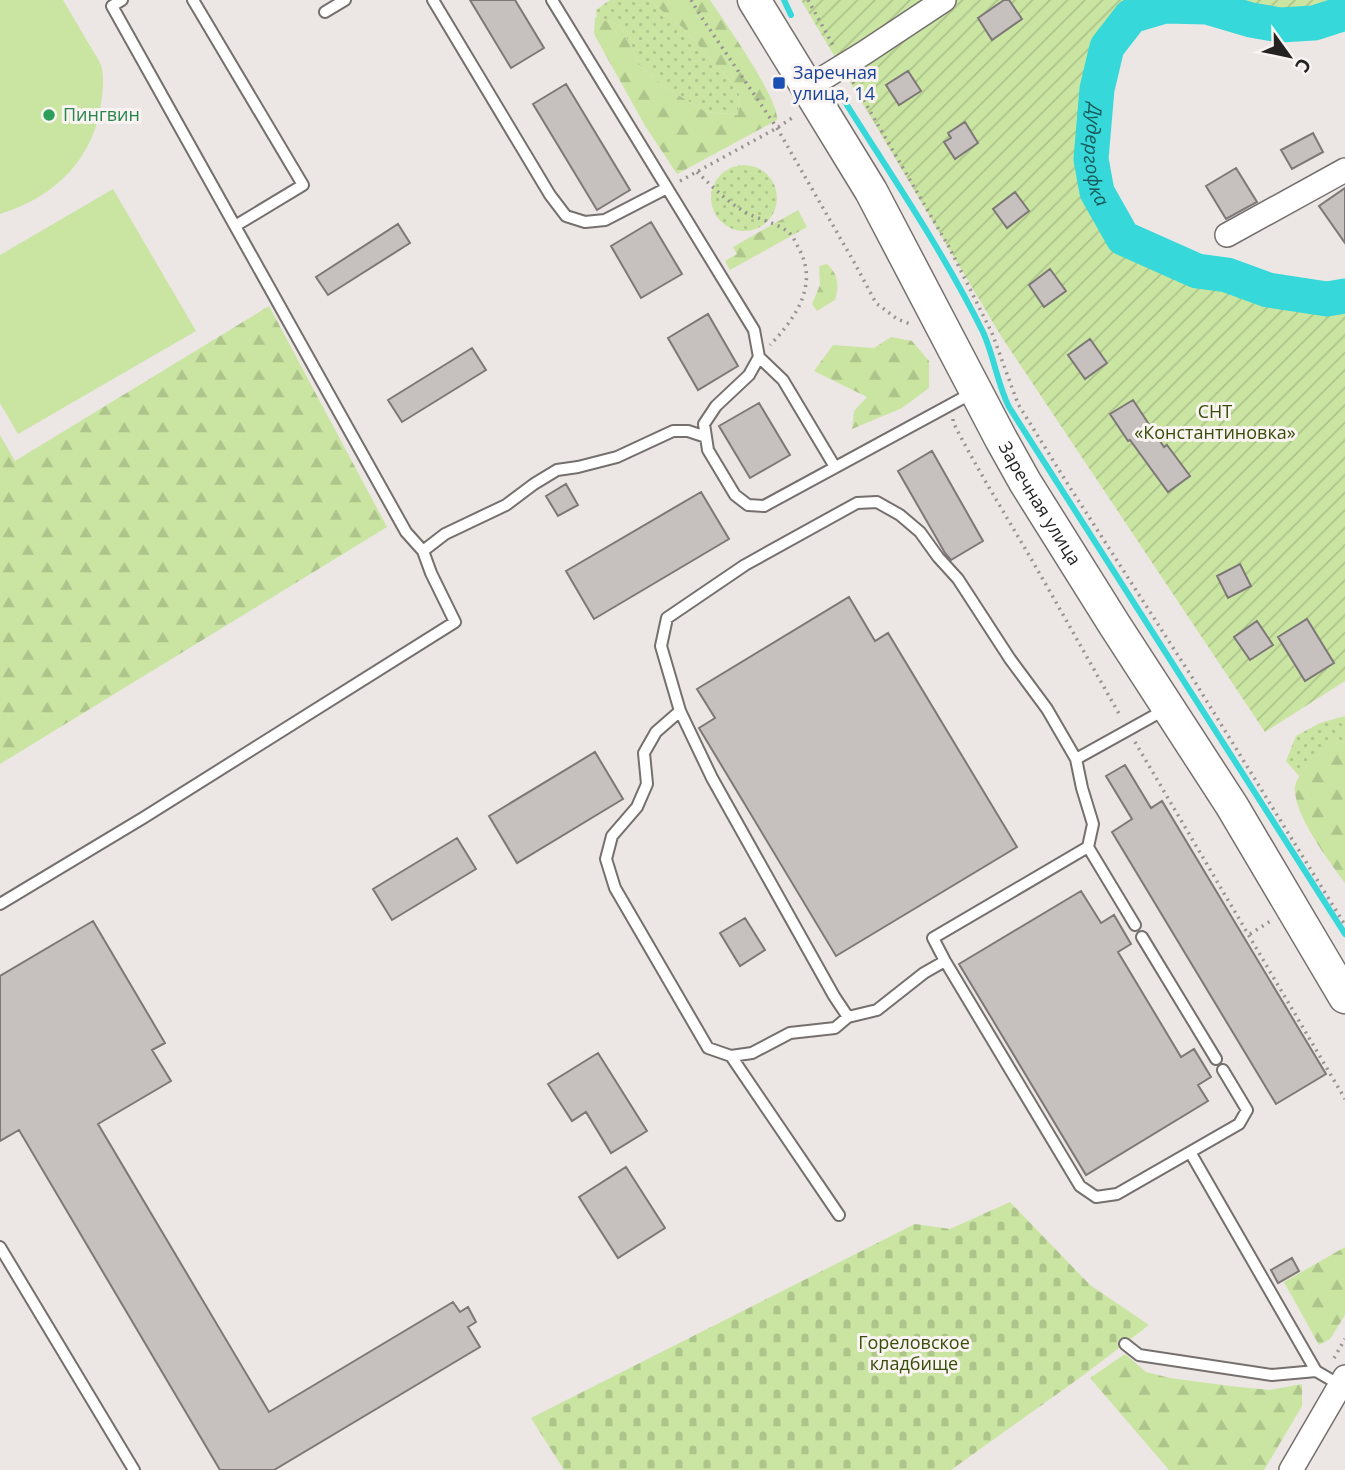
<svg xmlns="http://www.w3.org/2000/svg" width="1345" height="1470" font-family="'Open Sans',sans-serif">
  <defs>
    <pattern id="grass-dots" width="8" height="8" patternUnits="userSpaceOnUse" patternTransform="scale(1.75)"><rect width="8" height="8" fill="#cae5a2"/><path d="M2 2h.1M6 6h.1" fill="none" stroke="#adc48b" stroke-width="1.8" stroke-linecap="round"/></pattern>
    <pattern id="forest-firs" width="22" height="20" patternUnits="userSpaceOnUse" patternTransform="scale(1.75)"><rect width="22" height="20" fill="#cae5a2"/><path d="M5 1l3.5 6h-7zM16 11l3.5 6h-7z" fill="#adc48b"/></pattern>
    <pattern id="cemetery-stones" width="16" height="16" patternUnits="userSpaceOnUse" patternTransform="scale(1.75)"><rect width="16" height="16" fill="#cae5a2"/><path d="M2 7V4a2 2 0 0 1 4 0v3zM10 15v-3a2 2 0 0 1 4 0v3z" fill="#adc48b"/></pattern>
    <pattern id="garden-furrows" width="10" height="10" patternUnits="userSpaceOnUse" patternTransform="scale(1.75)"><rect width="10" height="10" fill="#cae5a2"/><path d="M-1 1l2-2M0 10L10 0M9 11l2-2" fill="none" stroke="#adc48b"/></pattern>
  </defs>
  <rect width="100%" height="100%" fill="#ece6e4"/>
  <path fill="url(#grass-dots)" d="M610 0H649L683 28 720 69 739 93 738 115 706 112 662 85 640 65 620 25 597 18 596 10Z
    M711 198a33 33 0 1 1 66 0a33 33 0 1 1-66 0Z
    M1345 716V744L1338 739 1307 766 1299 776 1286 761 1296 736 1320 723Z"/>
  <path fill="url(#forest-firs)" d="M649 0H710C724 21 780 100 777 120L677 174 644 124 594 34 595 17 620 25 640 65 662 85 706 112 738 115 739 93 720 69 683 28Z
    M798 210 807 227 730 270 725 261 737 254 733 247Z
    M827 264C839 275 839 286 835 300L817 311 812 304 820 285 819 266Z
    M269 306 387 527 0 764V435L15 461Z
    M891 337 912 341 929 361V388L902 408 852 429 854 411 867 397 814 371 833 345 874 348Z
    M1338 739 1345 744V883C1329 861 1293 814 1295 787 1297 771 1325 747 1338 739Z
    M1345 1247V1315L1330 1339 1319 1345 1284 1282Z
    M1125 1354 1146 1372 1170 1378 1230 1386 1270 1390 1302 1384V1406L1264 1470H1169L1090 1378Z"/>
  <path fill="url(#cemetery-stones)" d="M1010 1202 1090 1285 1149 1325 1085 1374 951 1470H564L531 1418 915 1224 950 1229Z"/>
  <path fill="url(#garden-furrows)" d="M801 0H1154L1121 11 1095 51 1082 111 1085 166 1097 215 1122 250 1172 270 1243 296 1321 314 1345 309V681L1265 732 1001 336Z
    M1194 0H1345V3L1328 13 1280 19 1215 3Z"/>
  <path fill="#cae5a2" d="M0 0H63C72 15 81 31 90 46 94 52 98 59 101 65 104 74 103 87 102 97 96 157 56 197 0 214Z
    M113 189 196 331 18 434 0 403V255Z"/>
  <g fill="none" stroke-linecap="round" stroke-linejoin="round">
    <path stroke="#36d8d9" stroke-width="6" d="M784 0 791 15
      M840 94C889 172 942 249 983 332 994 356 997 383 1009 407L1345 934"/>
    <path stroke="#36d8d9" stroke-width="35" id="s1" d="M1345 13 1314 23 1280 25 1251 20 1207 7 1165 6 1131 16 1107 47 1097 89 1091 159 1097 192 1123 238 1197 271 1227 275 1268 290 1327 299 1345 296"/>
  </g>
  <path fill="#c6c1be" stroke="#7d7876" stroke-width="2" d="M470 0H515L544 48 511 68Z
    M1004 0H1009L1022 19 992 40 978 18Z
    M908 71 921 91 899 105 886 85Z
    M566 84 630 190 597 210 533 104Z
    M965 122 978 143 955 159 944 142 951 138 948 133Z
    M1313 133 1323 152 1292 169 1281 150Z
    M1236 168 1257 202 1226 219 1206 186Z
    M1345 188V243L1319 206Z
    M1015 192 1029 211 1007 228 993 209Z
    M651 222 682 274 641 298 611 246Z
    M398 224 410 243 328 295 316 277Z
    M1050 269 1066 291 1044 307 1029 285Z
    M708 314 738 366 698 390 668 338Z
    M1090 339 1107 363 1085 379 1068 355Z
    M472 348 486 370 402 422 388 400Z
    M1133 400 1164 447 1167 445 1190 476 1168 492 1130 440 1128 441 1110 414Z
    M759 403 790 455 750 478 719 426Z
    M932 451 983 541 951 560 945 553 898 471Z
    M566 484 578 505 558 516 546 496Z
    M701 492 729 539 594 619 566 571Z
    M1240 564 1251 586 1228 598 1217 576Z
    M849 597 875 641 888 633 1017 847 836 956 699 728 715 718 697 689Z
    M1307 619 1334 663 1305 681 1278 637Z
    M1257 621 1273 645 1250 660 1234 637Z
    M595 752 623 799 517 863 489 816Z
    M1125 765 1151 808 1162 801 1326 1074 1276 1104 1112 832 1132 819 1106 776Z
    M457 838 476 869 392 920 373 889Z
    M1081 891 1101 923 1114 915 1131 944 1118 952 1181 1057 1194 1049 1211 1077 1198 1085 1208 1101 1086 1175 959 964Z
    M745 918 765 950 740 966 720 933Z
    M93 921 165 1043 152 1050 171 1081 98 1124 269 1412 453 1302 460 1312 468 1307 476 1322 468 1327 480 1347 274 1470H220L19 1130 0 1141V976Z
    M598 1053 647 1131 611 1153 586 1112 572 1121 548 1084Z
    M626 1167 665 1228 618 1258 579 1197Z
    M1292 1258 1299 1271 1278 1283 1271 1270Z"/>
  <g fill="none" stroke-linecap="round" stroke-linejoin="round">
    <defs>
      <path id="lane" d="M122 0 112 6 406 532 423 551
        M193 0 303 185 235 226
        M433 0 550 195 566 216 585 222 605 220 667 188
        M552 0 754 330 759 357 749 375 716 406 704 424 708 450 735 495 748 505 764 506 974 392
        M325 12 345 0
        M759 357 783 380 835 467
        M680 711 656 732 644 753 647 784 637 807 612 836 606 859 615 888 708 1048 731 1056 752 1053 790 1033 835 1028 848 1017
        M1076 759 1166 709
        M1088 847 1135 925
        M0 904 143 818 455 622 431 573 423 551 445 534 506 505 534 484 557 470 578 467 617 457 673 431H688L706 437
        M1142 937 1216 1059
        M945 961 924 973 877 1010 848 1017 834 996 712 778 680 711 661 646 667 618 745 565 857 503 877 502 900 515 920 532 938 557 958 579 1010 659 1047 709 1076 759 1082 788 1093 824 1088 847 933 938 945 961 1080 1186 1096 1197 1117 1194 1239 1124 1247 1110 1223 1070
        M731 1056 839 1215
        M1190 1152 1316 1371 1340 1385
        M0 1247 134 1470
        M1125 1344 1139 1355 1272 1375 1316 1371"/>
      <path id="street" d="M807 88 864 53 944 0
        M1227 235 1345 170
        M1291 1470 1345 1377"/>
      <g id="secondary">
        <path id="s2" d="M754 0 871 191 1001 439 1025 482 1114 624 1232 806 1345 997"/>
      </g>
    </defs>
    <use href="#lane" stroke="#75706e" stroke-width="14"/>
    <use href="#street" stroke="#75706e" stroke-width="26"/>
    <use href="#secondary" stroke="#75706e" stroke-width="35"/>
    <path stroke="#989392" stroke-width="3.5" stroke-dasharray="2 5" stroke-linecap="butt" d="M691 0 700 15 777 128 854 262 876 303 897 319 913 325
      M808 0 834 47
      M853 82 949 247 992 333 1018 404 1069 486 1190 674 1345 925
      M697 172C713 187 728 203 747 213 760 220 776 223 787 231 792 234 796 243 799 249 819 285 795 319 770 345
      M680 181 777 128 795 116
      M953 419V422C980 475 1012 525 1041 576 1068 623 1094 670 1121 717
      M1135 742 1345 1099
      M1250 934 1272 920
      M1334 1358 1345 1339"/>
    <use href="#lane" stroke="#fff" stroke-width="10"/>
    <use href="#street" stroke="#fff" stroke-width="23"/>
    <use href="#secondary" stroke="#fff" stroke-width="32"/>
  </g>
  <rect fill="#1a4fb4" stroke="#f9f3f1" stroke-width="2.5" x="772" y="76" width="14" height="14" rx="3.5"/>
  <circle fill="#2e9e5b" stroke="#f9f3f1" stroke-width="2.5" cx="49" cy="115" r="7"/>
  <g text-anchor="middle" stroke-width="6" stroke-linejoin="round" paint-order="stroke">
    <g font-size="18" fill="#164399" stroke="#f9f3f1" text-anchor="start">
      <text x="793" y="79">Заречная<tspan x="793" dy="21">улица, 14</tspan></text>
    </g>
    <g font-size="18" fill="#27864d" stroke="#f9f3f1" text-anchor="start">
      <text x="63" y="121">Пингвин</text>
    </g>
    <g font-size="18" fill="#384d08" stroke="#f9f3f1">
      <text x="1215" y="418">СНТ<tspan x="1215" dy="21">«Константиновка»</tspan></text>
      <text x="914" y="1349">Гореловское<tspan x="914" dy="21">кладбище</tspan></text>
    </g>
    <g font-size="18" fill="#252322" stroke="#f9f3f1">
      <text dy="6" stroke="none"><textPath href="#s2" startOffset="579">Заречная улица</textPath></text>
    </g>
    <g font-size="19" font-style="italic" fill="#1b5a5b" stroke="#f9f3f1">
      <text dy="7" stroke="none"><textPath href="#s1" startOffset="368">Дудергофка</textPath></text>
    </g>
  </g>
  <g transform="translate(1289 56) rotate(123)" stroke="#f9f3f1" stroke-width="5" paint-order="stroke">
  <path d="M0-5L12 26L0 18L-12 26Z" fill="#252322"/>
  <text y="-10" font-size="19" font-weight="bold" text-anchor="middle" fill="#252322">С</text>
  </g>
</svg>
